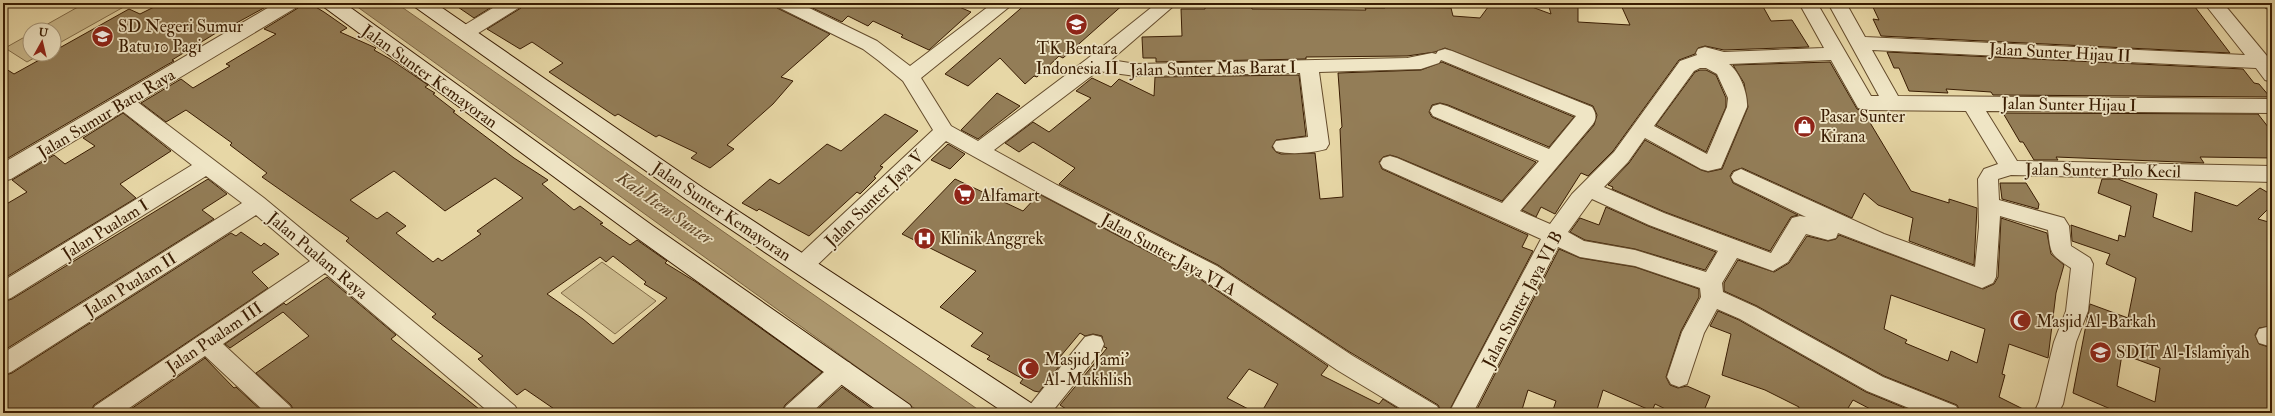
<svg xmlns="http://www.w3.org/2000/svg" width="2275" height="416" font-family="'IM FELL Double Pica',serif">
  <rect width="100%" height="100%" fill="#e7d7a6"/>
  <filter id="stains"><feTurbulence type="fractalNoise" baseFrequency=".005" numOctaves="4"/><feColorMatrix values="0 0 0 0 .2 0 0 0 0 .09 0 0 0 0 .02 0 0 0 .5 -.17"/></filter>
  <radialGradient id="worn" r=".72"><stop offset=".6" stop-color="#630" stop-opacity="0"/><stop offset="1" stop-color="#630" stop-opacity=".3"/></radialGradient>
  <path fill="#c9b78a" stroke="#816a46" d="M85 3 129 4 54 46V30H37Z
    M30 34V54H41L27 62 5 48Z
    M602 262 656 301 615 334 561 293Z"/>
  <path fill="#ac976e" stroke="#7e6643" d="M352 3H396L983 413H921Z"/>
  <path fill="#937d57" stroke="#391c02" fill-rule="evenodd" d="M162 3H273L231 26 229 25 172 60 174 61 165 66 3 161V67L14 74 50 54H54V51L129 9 140 14Z
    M300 3H309L324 12 347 28 340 32 376 48 374 50 390 59 428 85 425 87 435 93 433 94 455 111 453 112 514 158 548 180 542 184 574 210 580 206 603 223 600 224 630 245 637 240 667 261 665 263 696 282 822 372 785 405 781 413H560L525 389 517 395 478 359 483 356 432 317 436 314 346 241 349 238 262 177 267 173 230 145 232 143 186 110 166 122 141 103 181 79 193 88 230 66 226 64 276 34 264 29 298 8ZM394 171 445 211 495 178 523 198 477 231 481 234 442 261 438 258 433 262 396 233 406 226 387 212 377 219 350 200ZM613 256 646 282 644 284 667 298 613 344 583 319 547 294 600 257 606 262Z
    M452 3H498L474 18Z
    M524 3H774L777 8 830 34 781 77 793 81 773 104 727 145 734 149 710 168 691 158 697 153 659 135 656 137 618 114 615 116 549 72 563 63 532 42 520 49 487 29 521 8Z
    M802 3H950L971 12 929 50 901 37 903 35 873 21 868 26 848 16 842 22Z
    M1027 3H1125L1063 58 1059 56 1037 77 1034 76 1025 84 1000 58 968 86 945 74Z
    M1491 3H1521L1551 14 1548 3H1578V22L1630 25 1620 3H1761L1771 21 1792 20 1809 47 1724 50 1705 46 1698 48 1695 54 1679 60 1613 151 1588 176 1581 173 1555 214 1541 207 1536 217 1522 210 1594 125 1597 115 1593 106 1445 48 1435 52 1407 56 1306 57V59L1156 62V58H1143L1142 37 1182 36 1181 9H1205V6L1251 5 1252 9 1366 10 1365 8H1385V5H1401L1402 7 1451 8 1453 16 1480 18Z
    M1871 3H2048L2195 7 2230 53 1881 36 1873 19 1879 20Z
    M1887 52 2243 69 2254 83 2259 84 2270 97 1993 95 1991 92 1946 89 1948 93 1909 91 1899 68H1894Z
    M1442 62 1574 117 1549 147 1448 105 1440 103 1432 105 1429 112 1432 117 1536 162 1502 201 1397 157 1390 155 1383 157 1379 162 1382 169 1528 235 1522 247 1533 251 1448 413H1442L1438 405 1348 351 1218 265 1059 184 1075 168 1033 142 1019 152 1005 143 1033 122 1049 132 1091 98 1076 91 1092 78 1111 87 1119 79 1154 96 1155 77 1299 75 1306 136 1276 140 1272 147 1276 152 1281 154 1315 153 1320 199 1343 197 1340 129 1342 127 1338 73 1421 70Z
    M1830 62 1857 109 1863 111 1911 191 1949 203V199L1977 208 1974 265 1909 241 1913 218 1878 205 1864 193 1852 218 1742 168 1733 171 1730 176 1733 183 1798 215 1791 217 1770 251 1665 212 1612 189 1613 187 1608 185 1629 163 1645 140 1701 170 1708 172 1722 169 1748 107 1744 83 1733 65Z
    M1700 70H1706L1716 75 1726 98V107L1706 152 1656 125 1695 72Z
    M997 93 1020 106 978 139 961 130Z
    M123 113 171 151 120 184 136 198 3 279V206L27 192 12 180 54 155 65 164 95 146 83 138Z
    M2003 113 2258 114 2272 132V158L2200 157 2204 163 2056 157 2058 160H2034L2023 142H2020Z
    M885 114 918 131 880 166 883 167 874 177 876 178 860 194 857 192 809 236 759 209 757 211 742 203 770 179 779 184 827 144 841 151Z
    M948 144 965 154 950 169 931 160Z
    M208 179 227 194 202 210 214 219 3 351V302L12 299Z
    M955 179 1023 211 1039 194 1200 279 1328 366 1321 375 1379 404 1383 399 1405 413H1261L1278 384 1249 369 1227 398 1256 413H1072L1060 405 1107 348 1104 347 1102 336 1093 334 1085 336 1080 333 1060 357 1064 360 1039 392 1034 391 1020 383 1023 379 987 359 990 356 971 346 983 333 940 307 976 271 902 234Z
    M2102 179H2118L2157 194 2153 217 2192 232 2195 192 2237 206 2260 188 2272 195V205L2258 219 2272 223V326L2259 328 2255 335 2259 344 2272 348V413H2120L2073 393 2090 304 2128 318 2136 278 2106 264 2110 254 2072 241 2071 225 2118 241 2119 235 2125 237 2131 206 2098 193ZM2122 354 2160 368 2155 402 2117 386Z
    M2000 183H2026L2039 204 2038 209 2002 199Z
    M1606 207 1648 226 1716 252 1705 270 1635 249 1585 240 1570 232 1580 218 1599 225Z
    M2001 218 2047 233 2051 254 2064 265 2056 293 2048 358 2009 344 2002 374 2005 375 1999 397 2031 413H1961L1957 405 1884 376 1757 306 1724 291V283L1738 260 1774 272 1789 263 1807 236 1828 241 1836 239 1839 235 1983 289 1994 284 1998 277ZM1891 295 1985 329 1977 363 1951 351 1948 361 1905 343 1907 340 1884 329Z
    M241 232 261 246 264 243 279 254 252 272 268 288 94 405 90 413H3V376L12 373 231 233 236 236Z
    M1559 249 1580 258 1635 267 1699 289V297L1681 331 1666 377 1670 385 1678 388 1687 386 1710 396 1703 413H1674L1655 404 1652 411 1603 390 1596 413H1552L1556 401 1528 390 1521 413H1475Z
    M327 277 396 335 391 339 484 413H295L291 405 256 373 309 336 283 312 230 348 225 344 284 303 286 305Z
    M1718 311 1739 320 1866 392 1917 413H1878L1853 400 1845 413H1798L1799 407 1765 390 1722 375 1731 334 1710 326Z
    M205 358 234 388 236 387 264 413H125Z
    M842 387 878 413H813Z"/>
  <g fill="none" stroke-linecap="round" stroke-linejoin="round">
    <defs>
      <path id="minor" d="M501 3H523L520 7 472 37 465 39 458 37 456 33 458 29Z
        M775 3H799L877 41 910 66 993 3H1014L921 78 951 126 978 141 1087 59 1157 3H1177L1111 60 1136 64 1407 58 1432 53 1436 54 1438 51 1445 49 1452 51 1592 107C1596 113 1597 118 1593 124L1520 211 1550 224 1572 194 1614 152 1680 61 1697 55 1696 53 1698 49 1705 47 1724 52 1824 48 1799 3H1817L1871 96H1879L1828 3H1846L1865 37 2245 55 2204 3H2223L2272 62V82L2265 80 2256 68 1872 50 1898 96 2272 99V113L1986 111 2017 161 2272 166V182L2011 175 1998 179 1999 200 2064 218 2069 226 2071 246 2090 258 2093 264 2088 311 2076 342 2063 404 2058 413H2034L2039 402 2054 342 2066 311 2071 268C2050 254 2051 255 2048 230L2000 216 1996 277 1993 283 1982 288 1838 233 1836 238 1828 240 1806 234 1788 262 1773 271 1737 258 1722 283 1723 292 1756 307 1883 377 1956 406 1960 413H1921L1867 391 1740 319 1717 309 1704 333 1687 384 1679 387 1671 384 1667 377 1682 332 1701 297 1700 288 1635 266 1580 257 1558 247 1473 413H1449L1541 239 1383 168 1380 163 1383 158 1390 156 1397 158 1502 203 1539 161 1433 116 1430 111 1433 106 1440 104 1447 106 1549 149 1576 116 1441 60 1439 63 1421 69 1319 72 1329 144 1326 149C1312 153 1290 155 1276 151L1273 146 1276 141 1308 137 1300 73 1136 76 1098 71 994 150 1057 185 1217 266 1353 356 1437 406 1441 413H1408L1337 370 1201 278 1043 195 946 141 811 271 803 274 795 271 792 265 795 259 933 130 903 81 879 61 863 49 778 7ZM1831 60 1858 108 1865 110 1966 111 1998 164 1984 169 1978 179 1979 227 1975 267 1884 234 1741 169 1734 172 1731 177 1734 182 1806 217 1800 216 1792 218 1771 253 1664 213 1604 187 1628 162 1645 138 1701 169 1708 171 1721 168 1747 107C1748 94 1740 72 1729 64ZM1700 68H1706L1717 74 1728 98 1727 107 1707 154 1654 126 1694 71ZM1592 199 1649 225 1718 251 1706 272 1635 250 1584 241 1568 232Z
        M2262 3H2272V10L2266 8Z
        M124 95 131 97 264 198 515 406 519 413H490L325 273 223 344 290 406 294 413H266L205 356 122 413H91L95 406 310 261 256 215 11 372 3 375V353L242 203 206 176 11 298 3 301V281L192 165 117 107 114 102 117 97Z
        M2267 327 2272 328V347L2259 343 2256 336 2259 329Z
        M1093 335 1101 337 1104 344 1101 351 1051 413H1025L1029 406 1085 337Z
        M842 360 850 363 854 370 850 377 811 413H782L786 406 834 363Z"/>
      <path id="tertiary" d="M276 3H299L297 7 11 179 3 181V163Z"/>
      <path id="secondary" d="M322 3H344L653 226 910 405 914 413H881L637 238 324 7Z
        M413 3H435L703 188 1034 405 1038 413H1005L687 200 415 7Z"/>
    </defs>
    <use href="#minor" stroke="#644b2b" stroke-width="2"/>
    <use href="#tertiary" stroke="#644b2b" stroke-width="2"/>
    <use href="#secondary" stroke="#391c02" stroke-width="2"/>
    <use href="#minor" fill="#efe5c5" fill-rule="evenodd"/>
    <use href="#tertiary" fill="#efe5c5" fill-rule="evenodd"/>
    <use href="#secondary" fill="#efe5c5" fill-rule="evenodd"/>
  </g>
  <defs>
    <symbol id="school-disc" viewBox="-11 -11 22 22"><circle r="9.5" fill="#8f2418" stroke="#efe5c5"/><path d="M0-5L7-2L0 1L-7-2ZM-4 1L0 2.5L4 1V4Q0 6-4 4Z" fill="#fff"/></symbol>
    <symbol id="shop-disc" viewBox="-11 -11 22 22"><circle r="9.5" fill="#8f2418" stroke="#efe5c5"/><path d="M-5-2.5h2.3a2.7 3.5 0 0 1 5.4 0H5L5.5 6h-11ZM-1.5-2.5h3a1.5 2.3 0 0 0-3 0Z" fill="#fff"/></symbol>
    <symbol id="supermarket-disc" viewBox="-11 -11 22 22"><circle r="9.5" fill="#8f2418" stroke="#efe5c5"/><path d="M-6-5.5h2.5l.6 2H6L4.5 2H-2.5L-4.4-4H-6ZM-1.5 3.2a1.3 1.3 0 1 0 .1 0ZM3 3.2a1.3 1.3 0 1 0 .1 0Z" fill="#fff"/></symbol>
    <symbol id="hospital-disc" viewBox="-11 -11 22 22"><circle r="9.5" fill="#8f2418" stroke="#efe5c5"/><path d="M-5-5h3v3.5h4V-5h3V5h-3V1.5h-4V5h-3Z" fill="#fff"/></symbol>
    <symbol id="mosque-disc" viewBox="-11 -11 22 22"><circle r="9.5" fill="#8f2418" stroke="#efe5c5"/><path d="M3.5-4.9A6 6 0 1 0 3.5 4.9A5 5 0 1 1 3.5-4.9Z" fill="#fff"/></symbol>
  </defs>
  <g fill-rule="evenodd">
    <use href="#school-disc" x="1064" y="12" width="25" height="25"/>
    <use href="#school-disc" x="90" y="24" width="25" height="25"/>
    <use href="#shop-disc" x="1792" y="114" width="25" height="25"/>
    <use href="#supermarket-disc" x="952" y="182" width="25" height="25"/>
    <use href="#hospital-disc" x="912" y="226" width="25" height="25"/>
    <use href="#mosque-disc" x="2008" y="308" width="25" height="25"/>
    <use href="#school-disc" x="2088" y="340" width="25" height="25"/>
    <use href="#mosque-disc" x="1016" y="356" width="25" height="25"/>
  </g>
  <g text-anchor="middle" stroke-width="3.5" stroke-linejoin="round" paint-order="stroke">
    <g font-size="17" fill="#391c02" stroke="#efe5c5" text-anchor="start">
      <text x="118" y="32">SD Negeri Sumur<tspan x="118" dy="20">Batu 10 Pagi</tspan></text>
      <text x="1077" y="54" text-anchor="middle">TK Bentara<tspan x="1077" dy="20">Indonesia II</tspan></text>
      <text x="1820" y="122">Pasar Sunter<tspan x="1820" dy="20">Kirana</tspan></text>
      <text x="980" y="201">Alfamart</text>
      <text x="940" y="244">Klinik Anggrek</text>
      <text x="2036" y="327">Masjid Al-Barkah</text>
      <text x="2116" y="358">SDIT Al-Islamiyah</text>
      <text x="1044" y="365">Masjid Jami'<tspan x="1044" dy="20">Al-Mukhlish</tspan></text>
    </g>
    <g font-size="17" fill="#391c02" stroke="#efe5c5">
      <text transform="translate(2060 52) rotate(3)" y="6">Jalan Sunter Hijau II</text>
      <text transform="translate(1213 68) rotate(-1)" y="6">Jalan Sunter Mas Barat I</text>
      <text transform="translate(430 76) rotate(36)" y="6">Jalan Sunter Kemayoran</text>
      <text transform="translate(2069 104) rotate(1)" y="6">Jalan Sunter Hijau I</text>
      <text transform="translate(106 113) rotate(-31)" y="6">Jalan Sumur Batu Raya</text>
      <text transform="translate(2103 170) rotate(1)" y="6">Jalan Sunter Pulo Kecil</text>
      <text transform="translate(874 198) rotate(-44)" y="6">Jalan Sunter Jaya V</text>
      <text transform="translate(722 211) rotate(34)" y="6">Jalan Sunter Kemayoran</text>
      <text transform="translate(105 229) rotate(-32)" y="6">Jalan Pualam I</text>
      <text transform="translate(1169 254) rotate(29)" y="6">Jalan Sunter Jaya VI A</text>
      <text transform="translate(318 255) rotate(40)" y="6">Jalan Pualam Raya</text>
      <text transform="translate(130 284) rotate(-32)" y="6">Jalan Pualam II</text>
      <text transform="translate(1522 299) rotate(-62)" y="6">Jalan Sunter Jaya VI B</text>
      <text transform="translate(214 337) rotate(-34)" y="6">Jalan Pualam III</text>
    </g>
    <g font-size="18" font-style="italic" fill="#614728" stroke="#efe5c5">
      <text transform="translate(665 208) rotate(35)" y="6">Kali Item Sunter</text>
    </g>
  </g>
  <rect width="2275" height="416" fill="none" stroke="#e7d7a6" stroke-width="16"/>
  <rect x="4" y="4" width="2267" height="408" fill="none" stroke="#391c02" stroke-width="2"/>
  <rect x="8" y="8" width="2259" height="400" fill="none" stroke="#391c02"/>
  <g transform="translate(42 42) rotate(8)"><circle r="19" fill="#efe5c5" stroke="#a69577"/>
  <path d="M0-3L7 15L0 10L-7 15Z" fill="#8f2418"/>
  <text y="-6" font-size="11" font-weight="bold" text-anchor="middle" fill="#391c02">U</text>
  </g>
  <rect width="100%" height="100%" filter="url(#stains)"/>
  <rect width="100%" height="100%" fill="url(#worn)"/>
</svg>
